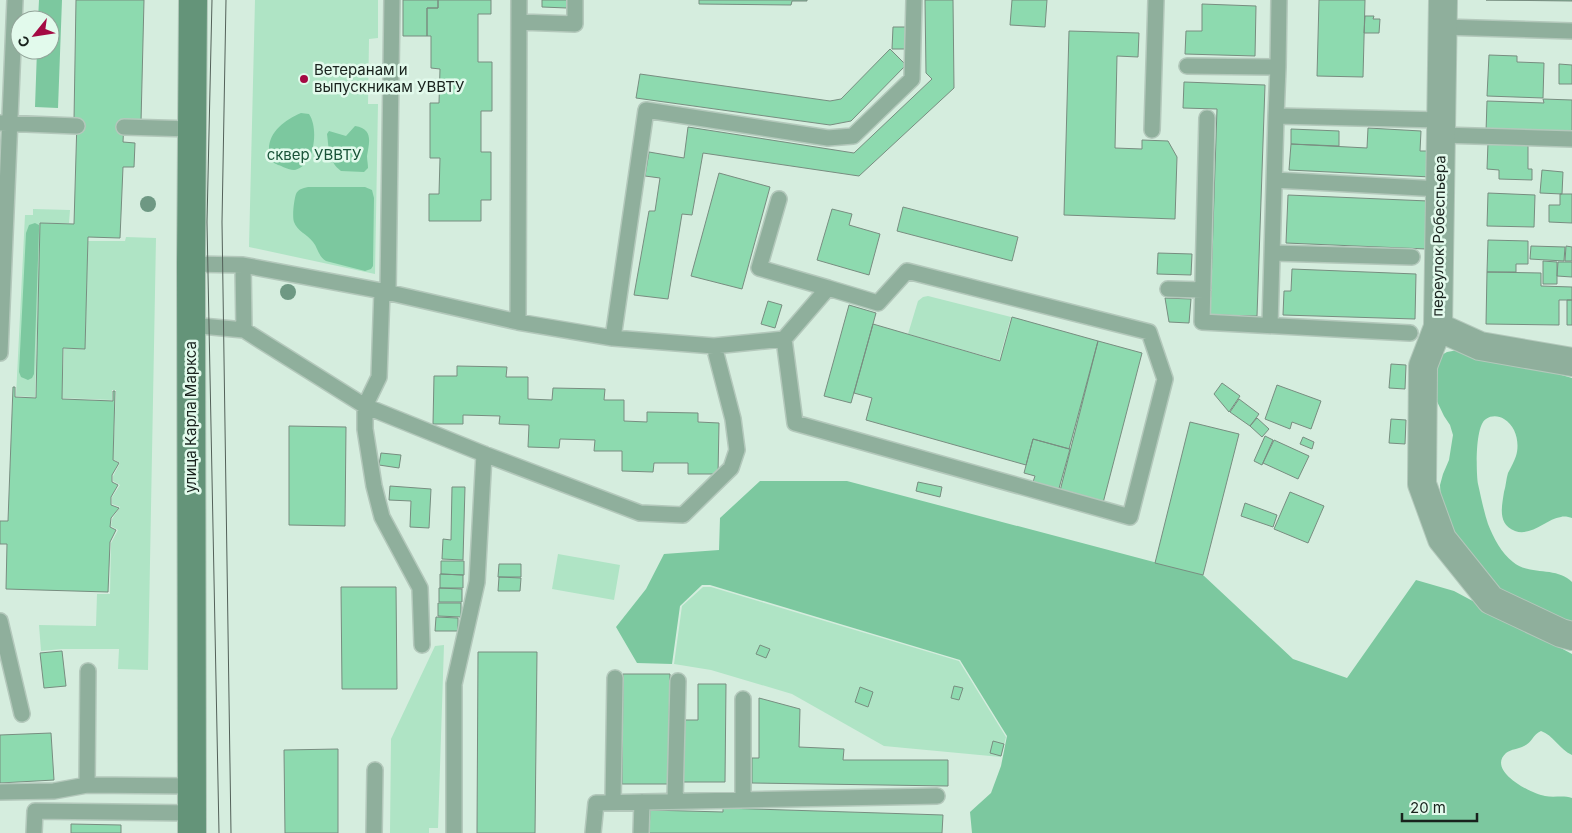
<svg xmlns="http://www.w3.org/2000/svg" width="1572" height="833" font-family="Inter,sans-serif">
  <rect width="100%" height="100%" fill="#d5edde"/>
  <path fill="#afe4c5" d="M255 0H378V38L369 39 368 104H378L375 274 249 247Z
    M33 209 70 210 69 223H40L35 397 16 396 25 215H33Z
    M126 237 156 238 148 670 118 669 119 649H62L41 651 39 625 96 626 97 594H110L111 543 118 530 111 526 112 519 120 507 112 504V497L120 485 113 481V476L120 463 113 459 116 390H112V400L62 398 64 349H85L88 241H125Z
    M928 296 1011 317 999 360 908 334 918 301 923 297Z
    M558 554 620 565 614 600 552 589Z
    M703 587H711L959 661 1006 737 1001 757 884 746 792 694 711 670 674 664 682 606Z
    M444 645 438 828H429V833H390L391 739 435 646Z"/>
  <path fill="#7cc89f" d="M39 0H62L58 108 35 107 37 50H50V20H38Z
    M301 113 309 114C315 123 315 137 313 147 312 156 304 169 294 170 291 170 286 168 283 167 280 165 276 165 273 162 270 159 269 155 269 151 268 132 285 120 301 113Z
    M355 126C374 129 369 143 367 156 367 160 368 164 368 168L364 172 341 171C328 161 329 149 327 134L329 131 346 136Z
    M310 187H365L372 190 374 198 373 266 371 269 365 271 326 261C318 256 318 248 313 242 307 234 297 231 294 222 292 216 294 200 296 194 298 189 305 187 310 187Z
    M35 223 39 225V230L34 374 32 378 28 380 21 377 19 372 26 233 29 225Z
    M1458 350 1516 362 1572 378V518C1569 517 1564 516 1561 517 1546 519 1531 537 1515 531 1497 524 1502 506 1504 492 1506 486 1506 479 1508 473 1511 467 1514 462 1516 456 1520 443 1516 426 1504 419 1499 416 1492 415 1486 419 1475 425 1476 472 1478 484 1481 497 1484 512 1488 524 1493 537 1502 554 1513 562 1529 576 1557 566 1572 582V625L1503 598 1449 526 1441 502 1440 485 1443 474 1449 460 1453 435 1450 425 1444 416 1432 391 1438 357 1447 352Z
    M760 481H847L1203 575 1293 659 1347 678 1416 580 1454 591 1572 654V755C1559 749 1553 735 1541 731 1533 734 1532 743 1524 746 1519 749 1511 749 1506 753 1486 771 1532 794 1545 796 1554 798 1563 795 1572 798V833H972L970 812 991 793 1001 766 1007 736 960 660 710 585H702L680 606 672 664 637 663 616 627 646 589 664 554 719 550 720 518Z"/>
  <path fill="#8ddaaf" stroke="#788d80" d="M76 0H144L141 122 124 121 123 142 135 143 134 167H123L120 238 88 237 85 349 63 348 62 399 113 401V391H115L113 460 119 463 112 475V482L118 485 111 497V505L119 508 111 518 110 527 116 530 110 542 108 592 6 589 7 544H0V521H8L13 387H15V397L36 398 40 223 74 224 77 120H74Z
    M403 0H438V8H427V36H403Z
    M438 0H491V14H478V62H492V111H481V152H491V200H481V221H429V194H439L440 158H430V103H439L440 69 431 68V36H427V8H438Z
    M542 0H567V8L542 7Z
    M699 0H807V1H792L791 5 699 4Z
    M925 0H953L954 88 859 176 703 153 692 215 682 214 668 299 634 295 649 211H655L660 178 645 176 649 152 684 158 688 127 854 153 932 79 926 73Z
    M1012 0H1047L1045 27 1010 25Z
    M1319 0H1365L1363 77 1317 76Z
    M1486 0H1572V1Z
    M1202 4 1256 6 1255 56 1185 54 1186 31H1202Z
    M1365 16H1374L1373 19H1380L1379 33H1364Z
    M893 27H906V49H892Z
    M1069 31 1139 33 1138 57 1117 56 1115 148 1142 149V140L1168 141 1177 157 1175 219 1064 215Z
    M890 49 906 65 851 121 830 125 636 98 640 74 830 101 841 99Z
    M1489 55 1517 56V62L1544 63 1543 98 1487 96Z
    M1559 64 1572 65V84H1559Z
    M1184 82 1265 85 1257 316 1210 315 1217 109 1183 108Z
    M1543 99 1572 100V135L1486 132 1487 101 1544 103Z
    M1368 128 1421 131 1420 151H1433L1431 177 1289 170 1291 144 1367 148Z
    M1291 129 1339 131V146L1291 144Z
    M1488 143 1528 144V169H1532V180L1499 179V170L1487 169Z
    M1542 170 1563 172 1562 194 1540 193Z
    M719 173 770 187 742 289 691 276Z
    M1488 193 1535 195 1534 227 1487 226Z
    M1560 194H1572V223L1549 222V205H1560Z
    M1288 195 1428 201 1426 249 1286 243Z
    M903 207 1018 237 1012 261 897 231Z
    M832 209 852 214 849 225 880 234 869 275 817 260Z
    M1488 240 1528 241V264H1516V272H1487Z
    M1531 246 1565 247 1564 261 1530 259Z
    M1566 246 1572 247V261H1565Z
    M1158 253 1192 254 1191 275 1157 274Z
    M1543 261 1557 262V284H1543Z
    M1558 262H1572V277L1557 276Z
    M1292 269 1416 274 1415 319 1283 315 1284 291H1291Z
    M1487 272 1541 273V286L1572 287V300H1559V325L1486 324Z
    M1165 298 1191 299 1189 323 1169 322Z
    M1567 300H1572V325H1567Z
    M768 301 782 305 775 328 761 324Z
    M849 305 876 313 851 403 824 396Z
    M1012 317 1098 341 1069 449 1033 439 1026 465 866 420 872 398 854 393 873 324 1000 361Z
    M1098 341 1142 353 1103 503 1060 491Z
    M1391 364 1406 365 1405 389 1389 388Z
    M457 366 507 367 506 377H528V399L552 400 553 388 605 389 604 400H624V421L647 422V412L698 413V422L719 423 718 474H688V463H654L653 472 622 471V451H594L595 440 560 439 559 448 528 447 529 425 499 424 500 416 463 415V424H433L434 376H457Z
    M1222 383 1240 396 1229 412 1214 394Z
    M1277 385 1321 401 1311 429 1292 422 1290 429 1265 419Z
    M1239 399 1259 414 1250 426 1230 412Z
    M1257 418 1269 429 1262 437 1250 426Z
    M1391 419 1406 420 1405 444 1389 443Z
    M1190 422 1239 434 1203 575 1155 563Z
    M289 426 346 427 345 526 289 525Z
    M1265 436 1273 440 1262 465 1254 461Z
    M1303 437 1314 442 1312 449 1300 444Z
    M1033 439 1070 449 1058 492 1032 485 1035 476 1024 473Z
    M1274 440 1309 456 1298 479 1263 463Z
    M381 453 401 455 399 468 379 465Z
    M918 482 942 487 940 497 916 491Z
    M390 486 431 489 429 528 410 527 411 501 389 500Z
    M452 487H465L463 560 442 559 443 539 451 540Z
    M1290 492 1324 506 1308 543 1274 529Z
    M1245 503 1277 515 1273 527 1241 516Z
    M441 561H464V575L441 574Z
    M499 564H521V577H498Z
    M440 574 463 575V588H440Z
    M499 577 521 578 520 591H498Z
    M341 587H396L397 689H342Z
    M439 588 462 589V602H439Z
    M438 603H461V617L438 616Z
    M436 617 458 618V631H435Z
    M760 645 770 649 766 658 756 654Z
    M62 651 66 686 44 688 40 653Z
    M478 652H537L535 833H477Z
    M623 674H670L668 784H622Z
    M698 684H726L725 782H683L684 720H698Z
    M954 686 963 688 959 700 951 698Z
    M860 687 873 692 868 707 855 702Z
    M759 698 800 709 799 747 844 749 843 760H948V786L752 783V758H759Z
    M51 733 54 780 0 783V735Z
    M993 741 1004 744 1001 756 990 753Z
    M338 749V833H285L284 750Z
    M723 808 943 815 942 833H649L650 810 723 812Z
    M71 824 121 825V833H71Z"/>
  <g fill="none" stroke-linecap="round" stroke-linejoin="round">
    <defs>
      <path id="service" d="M519 22 575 24V0
        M1443 27 1572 31
        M1187 66 1278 67 1276 116 1441 120
        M1278 67 1279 0
        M1207 118 1202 322 1410 333
        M1 123 77 126
        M124 127 192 129
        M1152 130 1156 0
        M1441 135 1572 139
        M1275 180 1440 189
        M779 199 759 268 828 288
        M1273 253 1412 257
        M191 264 243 265 382 291
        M243 265 244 330
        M1168 289 1203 290
        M388 292 392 0
        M518 322 519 0
        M191 325 244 330 365 406 379 377 382 291 518 322 613 338 714 346 784 339 828 288 878 303 907 271 1149 332 1165 379 1130 517 795 423 784 339
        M1270 325 1276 116
        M613 338 646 110 828 138 853 136 912 79 914 0
        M0 353 15 0
        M0 621 22 714
        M422 645 420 588 382 517 374 486 365 429V406L484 454 640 513 683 515 731 468 737 450 733 419 714 346
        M88 671 87 785 191 786
        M743 699V800
        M0 792 54 791 87 785
        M675 801 678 681
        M613 802 615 678
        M34 833 35 811 191 813
        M374 833 375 770
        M454 833V684L477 582 484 454
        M593 833 596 803 937 796
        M641 833 642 802"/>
      <path id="minor" d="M1443 0 1438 327 1423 366 1422 484 1442 539 1491 600 1561 633 1572 636
        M1438 327 1480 346 1572 362"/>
      <path id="secondary" d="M192 833 191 264 193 0"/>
    </defs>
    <use href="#service" stroke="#b3c8bb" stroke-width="18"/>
    <use href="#minor" stroke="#b3c8bb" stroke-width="30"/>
    <use href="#secondary" stroke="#b3c8bb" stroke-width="30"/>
    <use href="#service" stroke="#8faf9c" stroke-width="15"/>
    <use href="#minor" stroke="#8faf9c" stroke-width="28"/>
    <use href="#secondary" stroke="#649479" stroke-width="28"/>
    <path stroke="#536159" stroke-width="1" d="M212 0 207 222 219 833
      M226 0 222 222 231 833"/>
  </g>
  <g fill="#6e9883">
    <circle cx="148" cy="204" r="8"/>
    <circle cx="288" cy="292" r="8"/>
  </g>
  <circle fill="#a40a43" stroke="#e2faec" stroke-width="2" cx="304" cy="79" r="5"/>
  <g text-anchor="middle" stroke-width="5" stroke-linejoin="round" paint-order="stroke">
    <g font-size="15" fill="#19221d" stroke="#e2faec" text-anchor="start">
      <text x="314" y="75">Ветеранам и<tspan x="314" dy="17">выпускникам УВВТУ</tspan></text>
    </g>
    <g font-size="15" fill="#195338" stroke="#e2faec">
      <text x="314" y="160">сквер УВВТУ</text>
    </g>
    <g font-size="15" fill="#19221d" stroke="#e2faec">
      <text transform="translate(1439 236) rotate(-89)" y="5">переулок Робеспьера</text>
      <text transform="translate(191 417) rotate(-90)" y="5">улица Карла Маркса</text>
    </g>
  </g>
  <g transform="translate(35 35) rotate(240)"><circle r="24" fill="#e2faec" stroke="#92a499"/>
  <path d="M0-4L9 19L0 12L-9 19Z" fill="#a40a43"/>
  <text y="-8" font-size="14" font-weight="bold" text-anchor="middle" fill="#19221d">С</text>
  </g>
  <path d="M1402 813v8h75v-8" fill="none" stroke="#19221d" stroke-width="2.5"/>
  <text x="1410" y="813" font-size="15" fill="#19221d" stroke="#e2faec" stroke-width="4" paint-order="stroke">20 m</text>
</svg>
